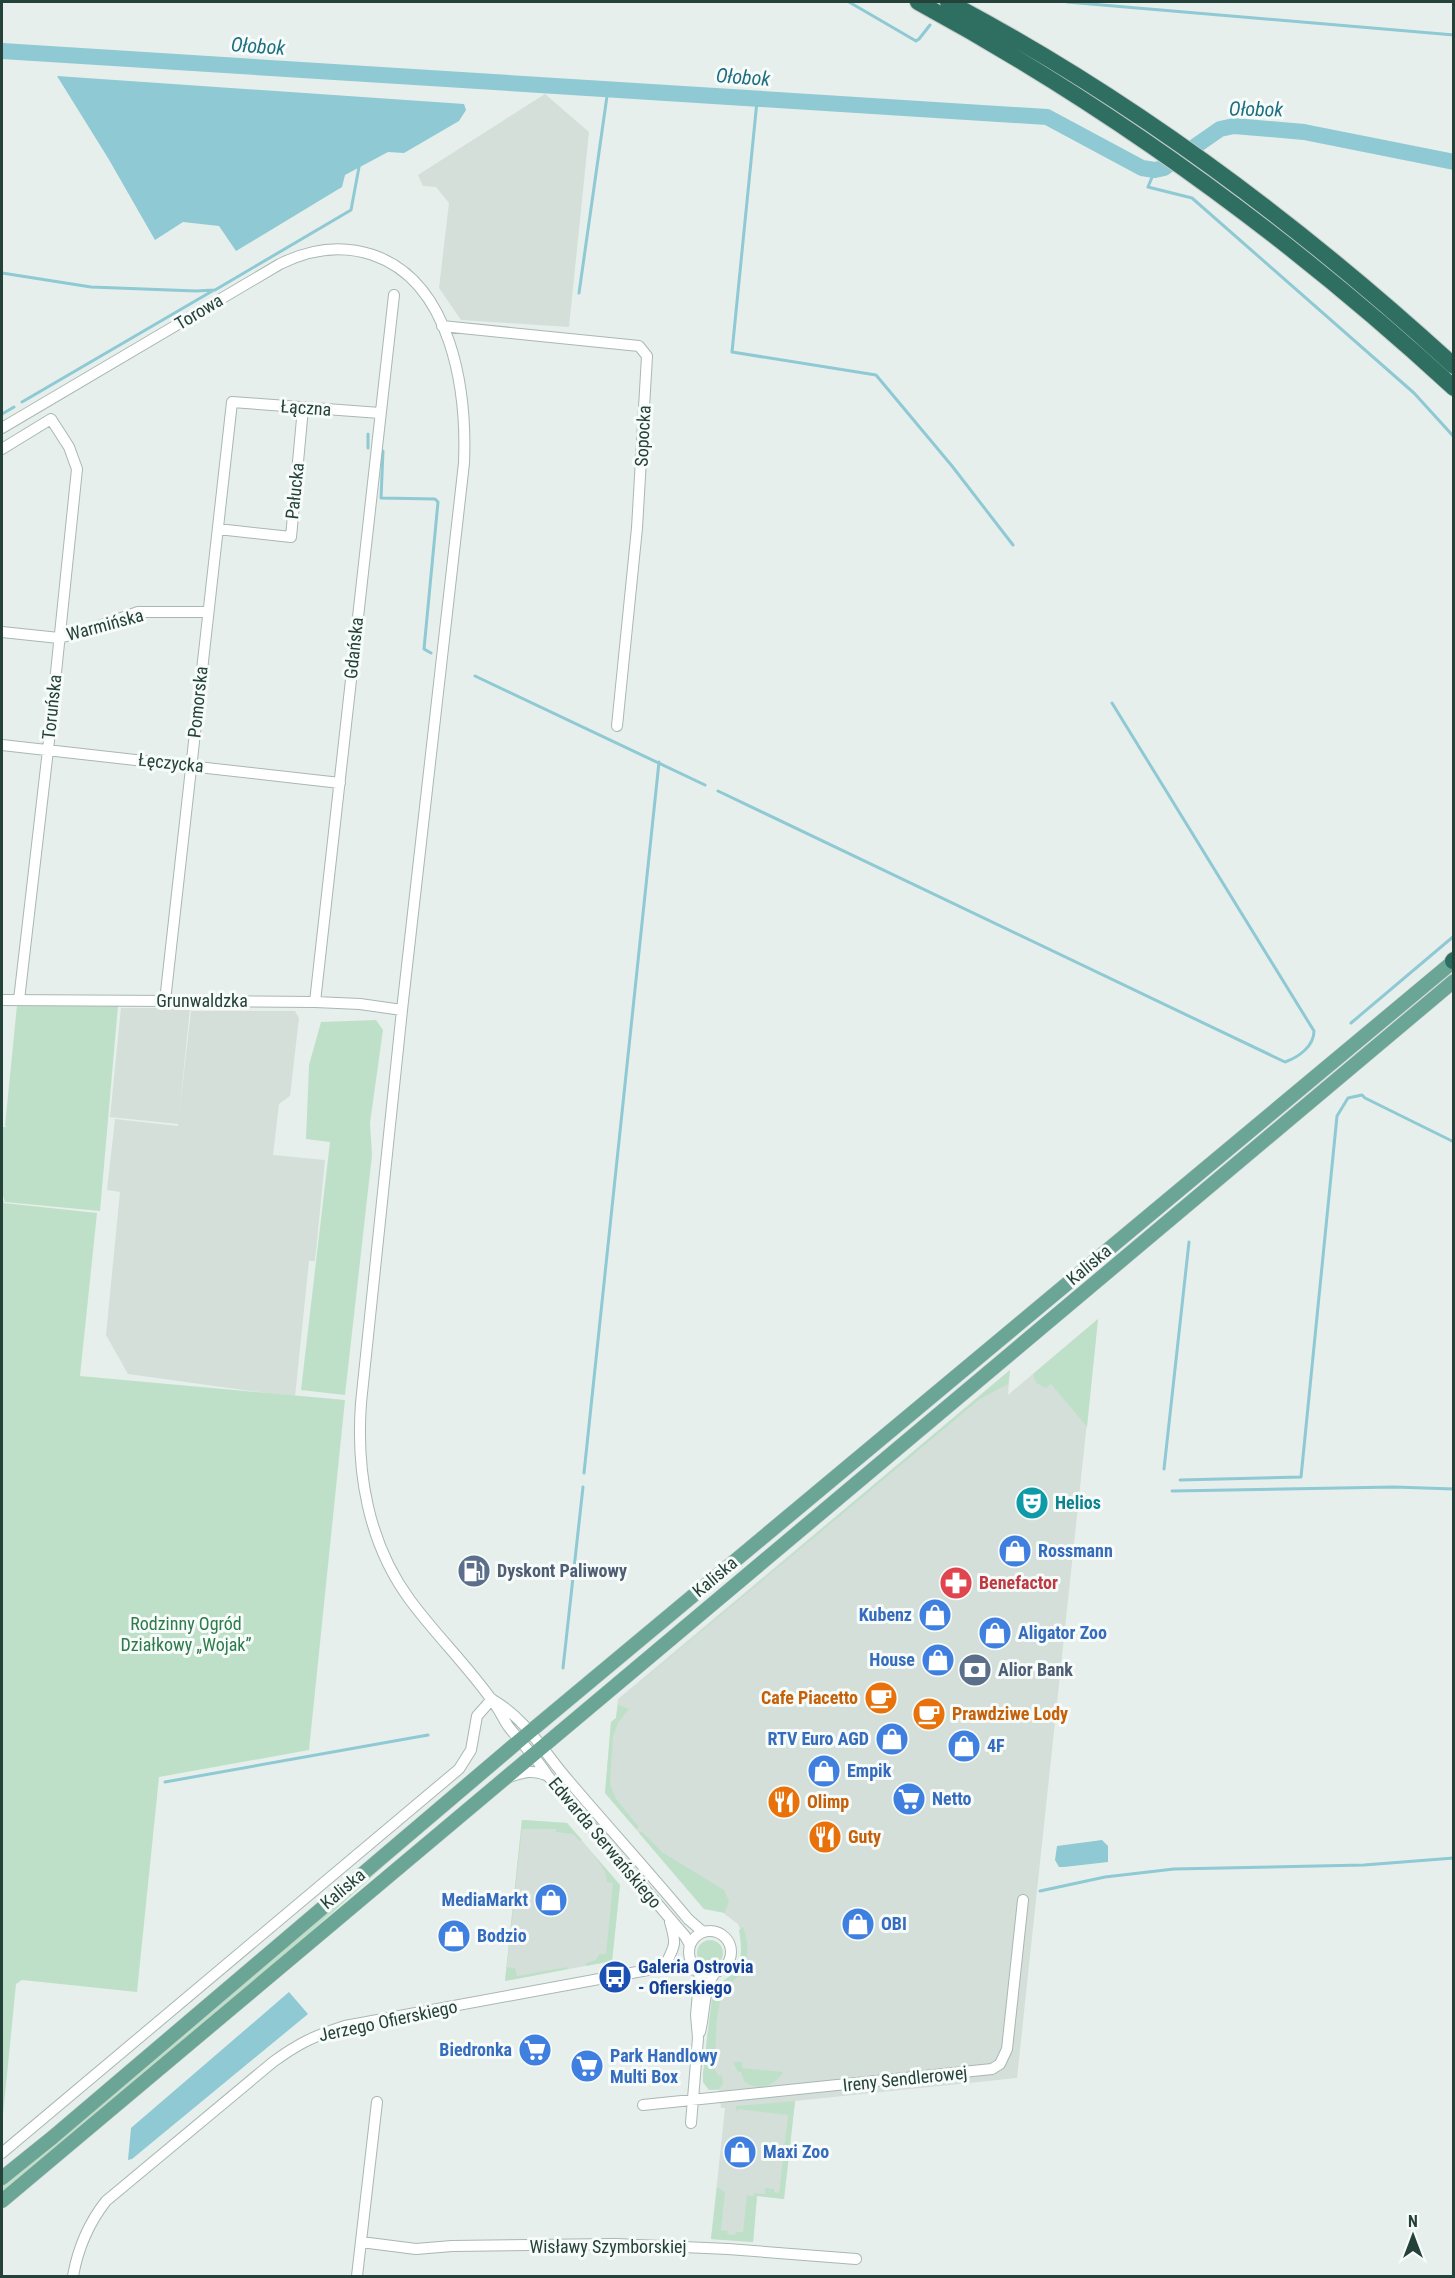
<svg xmlns="http://www.w3.org/2000/svg" width="1455" height="2278" font-family="'Roboto Condensed',sans-serif">
  <rect width="100%" height="100%" fill="#e6efeb"/>
  <path fill="#d4dfda" d="M545 94 589 132 569 327 461 320 439 288 449 203 436 187 423 186 418 175Z
    M121 1008H190L179 1116 191 1011H295L299 1018 290 1096 279 1104 273 1155 325 1160 315 1261H309L295 1397 128 1374 106 1335 120 1192 107 1190 115 1119 178 1126V1124L110 1117Z
    M1098 1319 1017 2078 795 2101 784 2199 757 2196 753 2242 711 2239 725 2108H721L719 2090H709L703 2082 706 2046 713 1988 724 1983 740 1970 743 1937 738 1924 722 1912 704 1909 605 1793 611 1722 616 1718 618 1699 1010 1370 1008 1395Z
    M522 1820 567 1823 620 1885 612 1961 505 1981Z"/>
  <path fill="#bfe0c8" d="M17 1005 118 1006 100 1211 5 1202 2 1193V1127H7L5 1126Z
    M376 1020 383 1030 370 1123 372 1155 345 1395 301 1390 330 1142 306 1139 309 1065 321 1022Z
    M2 1196 4 1203 97 1213 80 1376 345 1400 309 1750 159 1777 137 1992 22 1980 16 1984 2 2125Z
    M1098 1319 1087 1427 1051 1384 1046 1388 1036 1383 1033 1374Z
    M1010 1370 1008 1384 980 1399 618 1701Z
    M618 1705 629 1709 618 1723 613 1737 610 1784 616 1799 639 1827 636 1829 605 1793 611 1722 616 1718Z
    M514 1751 516 1753 387 1863 301 1941 2 2192V2184Z
    M522 1820 567 1823 582 1840 580 1841 573 1834 556 1832V1829H522L507 1967 515 1968 517 1976 567 1967 568 1969 505 1981Z
    M641 1831 662 1852 724 1890 729 1901 725 1913 704 1909 639 1833Z
    M593 1854 620 1885 612 1961 586 1966V1963L596 1960 599 1954H606L613 1883 607 1882 605 1872Z
    M743 1927C749 1942 750 1963 739 1976 733 1981 726 1985 723 1993 717 2005 713 2049 718 2061L713 2067 719 2076 722 2075 723 2084 719 2089 709 2090 703 2082V2073L713 1991C716 1984 721 1983 727 1978 744 1968 742 1947 739 1930Z
    M697 1953a13 13 0 1 1 26 0a13 13 0 1 1-26 0Z
    M733 2062H742V2068L783 2072C776 2086 756 2092 744 2081L741 2072H738Z
    M795 2101 784 2199 757 2196 753 2242 711 2239 717 2187 725 2192 721 2230 728 2231 727 2234 735 2235 736 2232H743L747 2195 753 2196 754 2193 765 2194V2188L774 2189V2192L779 2193 788 2115 737 2109 736 2115V2106Z"/>
  <path fill="#8ec9d4" d="M57 76 464 104 466 110 459 121 404 153 388 152 345 175 342 187 236 251 219 226 183 222 155 240 108 158Z
    M1102 1840 1108 1846V1862L1064 1867H1059L1055 1860 1057 1846Z
    M289 1992 308 2014 132 2159 128 2160 131 2128Z"/>
  <g fill="none" stroke-linecap="round" stroke-linejoin="round">
    <path stroke="#8ec9d4" stroke-width="3" d="M849 2 916 41 919 39 930 25
      M1067 2 1454 35
      M757 101 732 352 876 375 952 466 1013 545
      M1155 170 1148 187 1192 198 1414 393 1454 437
      M2 273 91 287 196 291 215 290 351 210 359 167
      M579 293 608 89
      M22 402 214 290
      M2 414 14 407
      M368 434V448
      M383 451 381 498 435 499 438 502 424 649 431 653
      M475 676 705 785
      M718 791 1285 1062C1299 1057 1314 1046 1314 1031L1112 703
      M1351 1023 1454 936
      M1164 1469 1189 1242
      M584 1473 659 762
      M1180 1480 1301 1477 1337 1116 1348 1098 1362 1095 1365 1098 1454 1142
      M1172 1491 1394 1487 1454 1489
      M563 1668 583 1487
      M165 1782 428 1735
      M1040 1891 1105 1877 1174 1869 1364 1865 1454 1858"/>
    <path stroke="#8ec9d4" stroke-width="16" d="M2 51 1047 117 1142 168 1155 170 1164 168 1220 129 1234 126 1304 132 1454 162"/>
    <defs>
      <path id="minor" d="M442 326 639 346 647 356 637 528 617 726
        M2 428 280 264C310 249 340 244 373 255 452 282 467 391 464 463L402 1010 361 1403C356 1472 368 1543 410 1600 435 1634 466 1664 491 1699 498 1707 502 1717 508 1726 521 1743 537 1758 548 1776L685 1936 690 1945
        M2 449 51 419 69 447 77 469 48 750 19 1000
        M218 529 291 537 303 408
        M2 632 59 638 86 631 138 612H208
        M2 745 340 783
        M2 1000 315 1002 360 1004 402 1010
        M165 1001 232 402 380 413
        M315 1002 394 295
        M493 1700C526 1719 543 1751 568 1780 607 1826 649 1872 688 1919L703 1932
        M509 1777C524 1772 533 1769 548 1776
        M689 1952a21 21 0 1 1 42 0a21 21 0 1 1-42 0Z
        M664 1967C675 1946 677 1945 670 1922
        M700 2032C705 2013 703 1988 715 1973
        M643 2105 992 2069 1000 2064 1007 2049 1023 1900
        M691 2123 698 2038 696 2015 700 1971
        M2 2153 459 1769 471 1750 477 1716 492 1699
        M361 2242 416 2249 452 2246 616 2244 728 2249 856 2259
        M73 2276C78 2248 88 2224 106 2201L273 2062C299 2043 314 2036 345 2026L664 1967 698 1970
        M357 2276 377 2102"/>
      <path id="major" d="M2 2178 53 2137 520 1740 1454 961
        M2 2201 1454 981"/>
      <path id="highway" d="M918 2C1113 108 1291 238 1454 388
        M948 2C1132 99 1300 225 1454 366
        M1453 961 1454 960"/>
    </defs>
    <use href="#minor" stroke="#a8b8b2" stroke-width="12"/>
    <use href="#major" stroke="#c2cac8" stroke-width="15"/>
    <use href="#highway" stroke="#c2cac8" stroke-width="18"/>
    <use href="#minor" stroke="#fff" stroke-width="10"/>
    <use href="#major" stroke="#6aa596" stroke-width="14"/>
    <use href="#highway" stroke="#2f6f62" stroke-width="16"/>
  </g>
  <defs>
    <symbol id="theatre-disc" viewBox="-11 -11 22 22"><circle r="9.5" fill="#0f9aa8" stroke="#f7fbf9"/><path d="M-5-5.5Q0-4 5-5.5V0Q5 5 0 6Q-5 5-5 0ZM-3.3-2.5H-1v1.5H-3.3ZM1-2.5H3.3v1.5H1ZM-2.8 1Q0 5.5 2.8 1Z" fill="#fff"/></symbol>
    <symbol id="shop-disc" viewBox="-11 -11 22 22"><circle r="9.5" fill="#3f7fe0" stroke="#f7fbf9"/><path d="M-5-2.5h2.3a2.7 3.5 0 0 1 5.4 0H5L5.5 6h-11ZM-1.5-2.5h3a1.5 2.3 0 0 0-3 0Z" fill="#fff"/></symbol>
    <symbol id="fuel-disc" viewBox="-11 -11 22 22"><circle r="9.5" fill="#5c6f8a" stroke="#f7fbf9"/><path d="M-5.5-6h7V0h2V4h1.3V-2.5L3-4.5l.8-.8L6-3V5H2.5V1h-1V6h-7ZM-4.2-4.7v3.2H.2V-4.7Z" fill="#fff"/></symbol>
    <symbol id="pharmacy-disc" viewBox="-11 -11 22 22"><circle r="9.5" fill="#e0444e" stroke="#f7fbf9"/><path d="M-2-6h4v4h4v4h-4v4h-4v-4h-4v-4h4Z" fill="#fff"/></symbol>
    <symbol id="bank-disc" viewBox="-11 -11 22 22"><circle r="9.5" fill="#5c6f8a" stroke="#f7fbf9"/><path d="M-6-4H6V4H-6ZM0-2.3a2.3 2.3 0 1 0 0 4.6a2.3 2.3 0 1 0 0-4.6Z" fill="#fff"/></symbol>
    <symbol id="cafe-disc" viewBox="-11 -11 22 22"><circle r="9.5" fill="#e8710a" stroke="#f7fbf9"/><path d="M-5.5-4.5H6V0H3Q3 3.5 0 3.5H-2.5Q-5.5 3.5-5.5 0ZM3-3.2v2h1.7v-2ZM-6 4.5H4V6H-6Z" fill="#fff"/></symbol>
    <symbol id="supermarket-disc" viewBox="-11 -11 22 22"><circle r="9.5" fill="#3f7fe0" stroke="#f7fbf9"/><path d="M-6-5.5h2.5l.6 2H6L4.5 2H-2.5L-4.4-4H-6ZM-1.5 3.2a1.3 1.3 0 1 0 .1 0ZM3 3.2a1.3 1.3 0 1 0 .1 0Z" fill="#fff"/></symbol>
    <symbol id="restaurant-disc" viewBox="-11 -11 22 22"><circle r="9.5" fill="#e8710a" stroke="#f7fbf9"/><path d="M-5-6h1v4h1v-4h1v4h1v-4h1v5L-1.5 .5V6h-2V.5L-5-1ZM5-6V6H3V1.5H1.5Q1.5-4 5-6Z" fill="#fff"/></symbol>
    <symbol id="bus-disc" viewBox="-11 -11 22 22"><circle r="9.5" fill="#1a4fb4" stroke="#f7fbf9"/><path d="M-5-6H5V4H4V6H2V4H-2V6H-4V4H-5ZM-3.5-4V0h7V-4ZM-3.5 1.2v1.5H-2V1.2ZM2 1.2v1.5H3.5V1.2Z" fill="#fff"/></symbol>
  </defs>
  <g fill-rule="evenodd">
    <use href="#theatre-disc" x="1013" y="1484" width="38" height="38"/>
    <use href="#shop-disc" x="996" y="1532" width="38" height="38"/>
    <use href="#fuel-disc" x="455" y="1552" width="38" height="38"/>
    <use href="#pharmacy-disc" x="937" y="1564" width="38" height="38"/>
    <use href="#shop-disc" x="916" y="1596" width="38" height="38"/>
    <use href="#shop-disc" x="976" y="1614" width="38" height="38"/>
    <use href="#shop-disc" x="919" y="1641" width="38" height="38"/>
    <use href="#bank-disc" x="956" y="1651" width="38" height="38"/>
    <use href="#cafe-disc" x="862" y="1679" width="38" height="38"/>
    <use href="#cafe-disc" x="910" y="1695" width="38" height="38"/>
    <use href="#shop-disc" x="873" y="1720" width="38" height="38"/>
    <use href="#shop-disc" x="945" y="1727" width="38" height="38"/>
    <use href="#shop-disc" x="805" y="1752" width="38" height="38"/>
    <use href="#supermarket-disc" x="890" y="1780" width="38" height="38"/>
    <use href="#restaurant-disc" x="765" y="1783" width="38" height="38"/>
    <use href="#restaurant-disc" x="806" y="1818" width="38" height="38"/>
    <use href="#shop-disc" x="532" y="1881" width="38" height="38"/>
    <use href="#shop-disc" x="839" y="1905" width="38" height="38"/>
    <use href="#shop-disc" x="435" y="1917" width="38" height="38"/>
    <use href="#bus-disc" x="596" y="1958" width="38" height="38"/>
    <use href="#supermarket-disc" x="516" y="2031" width="38" height="38"/>
    <use href="#supermarket-disc" x="568" y="2047" width="38" height="38"/>
    <use href="#shop-disc" x="721" y="2133" width="38" height="38"/>
  </g>
  <g text-anchor="middle" stroke-width="6" stroke-linejoin="round" paint-order="stroke">
    <g font-size="18" fill="#24423a" stroke="#f7fbf9">
      <text transform="translate(199 312) rotate(-31)" y="6">Torowa</text>
      <text transform="translate(306 408) rotate(4)" y="6">Łączna</text>
      <text transform="translate(643 436) rotate(-87)" y="6">Sopocka</text>
      <text transform="translate(295 491) rotate(-84)" y="6">Pałucka</text>
      <text transform="translate(105 625) rotate(-15)" y="6">Warmińska</text>
      <text transform="translate(354 648) rotate(-84)" y="6">Gdańska</text>
      <text transform="translate(198 702) rotate(-84)" y="6">Pomorska</text>
      <text transform="translate(52 707) rotate(-84)" y="6">Toruńska</text>
      <text transform="translate(171 763) rotate(6)" y="6">Łęczycka</text>
      <text x="202" y="1007">Grunwaldzka</text>
      <text transform="translate(1089 1265) rotate(-40)" y="6">Kaliska</text>
      <text transform="translate(715 1577) rotate(-40)" y="6">Kaliska</text>
      <text transform="translate(605 1843) rotate(50)" y="6">Edwarda Serwańskiego</text>
      <text transform="translate(343 1889) rotate(-40)" y="6">Kaliska</text>
      <text transform="translate(388 2021) rotate(-12)" y="6">Jerzego Ofierskiego</text>
      <text transform="translate(905 2079) rotate(-6)" y="6">Ireny Sendlerowej</text>
      <text x="608" y="2253">Wisławy Szymborskiej</text>
    </g>
    <g font-size="18" font-weight="bold" fill="#0d838f" stroke="#f7fbf9" text-anchor="start">
      <text x="1055" y="1509">Helios</text>
    </g>
    <g font-size="18" font-weight="bold" fill="#366cbe" stroke="#f7fbf9" text-anchor="start">
      <text x="1038" y="1557">Rossmann</text>
      <text x="912" y="1621" text-anchor="end">Kubenz</text>
      <text x="1018" y="1639">Aligator Zoo</text>
      <text x="915" y="1666" text-anchor="end">House</text>
      <text x="869" y="1745" text-anchor="end">RTV Euro AGD</text>
      <text x="987" y="1752">4F</text>
      <text x="847" y="1777">Empik</text>
      <text x="932" y="1805">Netto</text>
      <text x="528" y="1906" text-anchor="end">MediaMarkt</text>
      <text x="881" y="1930">OBI</text>
      <text x="477" y="1942">Bodzio</text>
      <text x="512" y="2056" text-anchor="end">Biedronka</text>
      <text x="610" y="2062">Park Handlowy<tspan x="610" dy="21">Multi Box</tspan></text>
      <text x="763" y="2158">Maxi Zoo</text>
    </g>
    <g font-size="18" font-weight="bold" fill="#4e5e75" stroke="#f7fbf9" text-anchor="start">
      <text x="497" y="1577">Dyskont Paliwowy</text>
      <text x="998" y="1676">Alior Bank</text>
    </g>
    <g font-size="18" font-weight="bold" fill="#be3a42" stroke="#f7fbf9" text-anchor="start">
      <text x="979" y="1589">Benefactor</text>
    </g>
    <g font-size="18" fill="#2d7a4b" stroke="#f7fbf9">
      <text x="186" y="1630">Rodzinny Ogród<tspan x="186" dy="21">Działkowy „Wojak”</tspan></text>
    </g>
    <g font-size="18" font-weight="bold" fill="#c56008" stroke="#f7fbf9" text-anchor="start">
      <text x="858" y="1704" text-anchor="end">Cafe Piacetto</text>
      <text x="952" y="1720">Prawdziwe Lody</text>
      <text x="807" y="1808">Olimp</text>
      <text x="848" y="1843">Guty</text>
    </g>
    <g font-size="18" font-weight="bold" fill="#164399" stroke="#f7fbf9" text-anchor="start">
      <text x="638" y="1973">Galeria Ostrovia<tspan x="638" dy="21">- Ofierskiego</tspan></text>
    </g>
    <g font-size="20" font-style="italic" fill="#1c6f80" stroke="#f7fbf9">
      <text transform="translate(258 46) rotate(4)" y="7">Ołobok</text>
      <text transform="translate(743 77) rotate(4)" y="7">Ołobok</text>
      <text transform="translate(1256 109) rotate(1)" y="7">Ołobok</text>
    </g>
  </g>
  <rect width="1455" height="2278" fill="none" stroke="#24423a" stroke-width="6"/>
  <g transform="translate(1413 2236)" stroke="#f7fbf9" stroke-width="4.5" paint-order="stroke">
  <path d="M0-4.5L10 22L0 15L-10 22Z" fill="#24423a"/>
  <text y="-9" font-size="16" font-weight="bold" text-anchor="middle" fill="#24423a">N</text>
  </g>
</svg>
